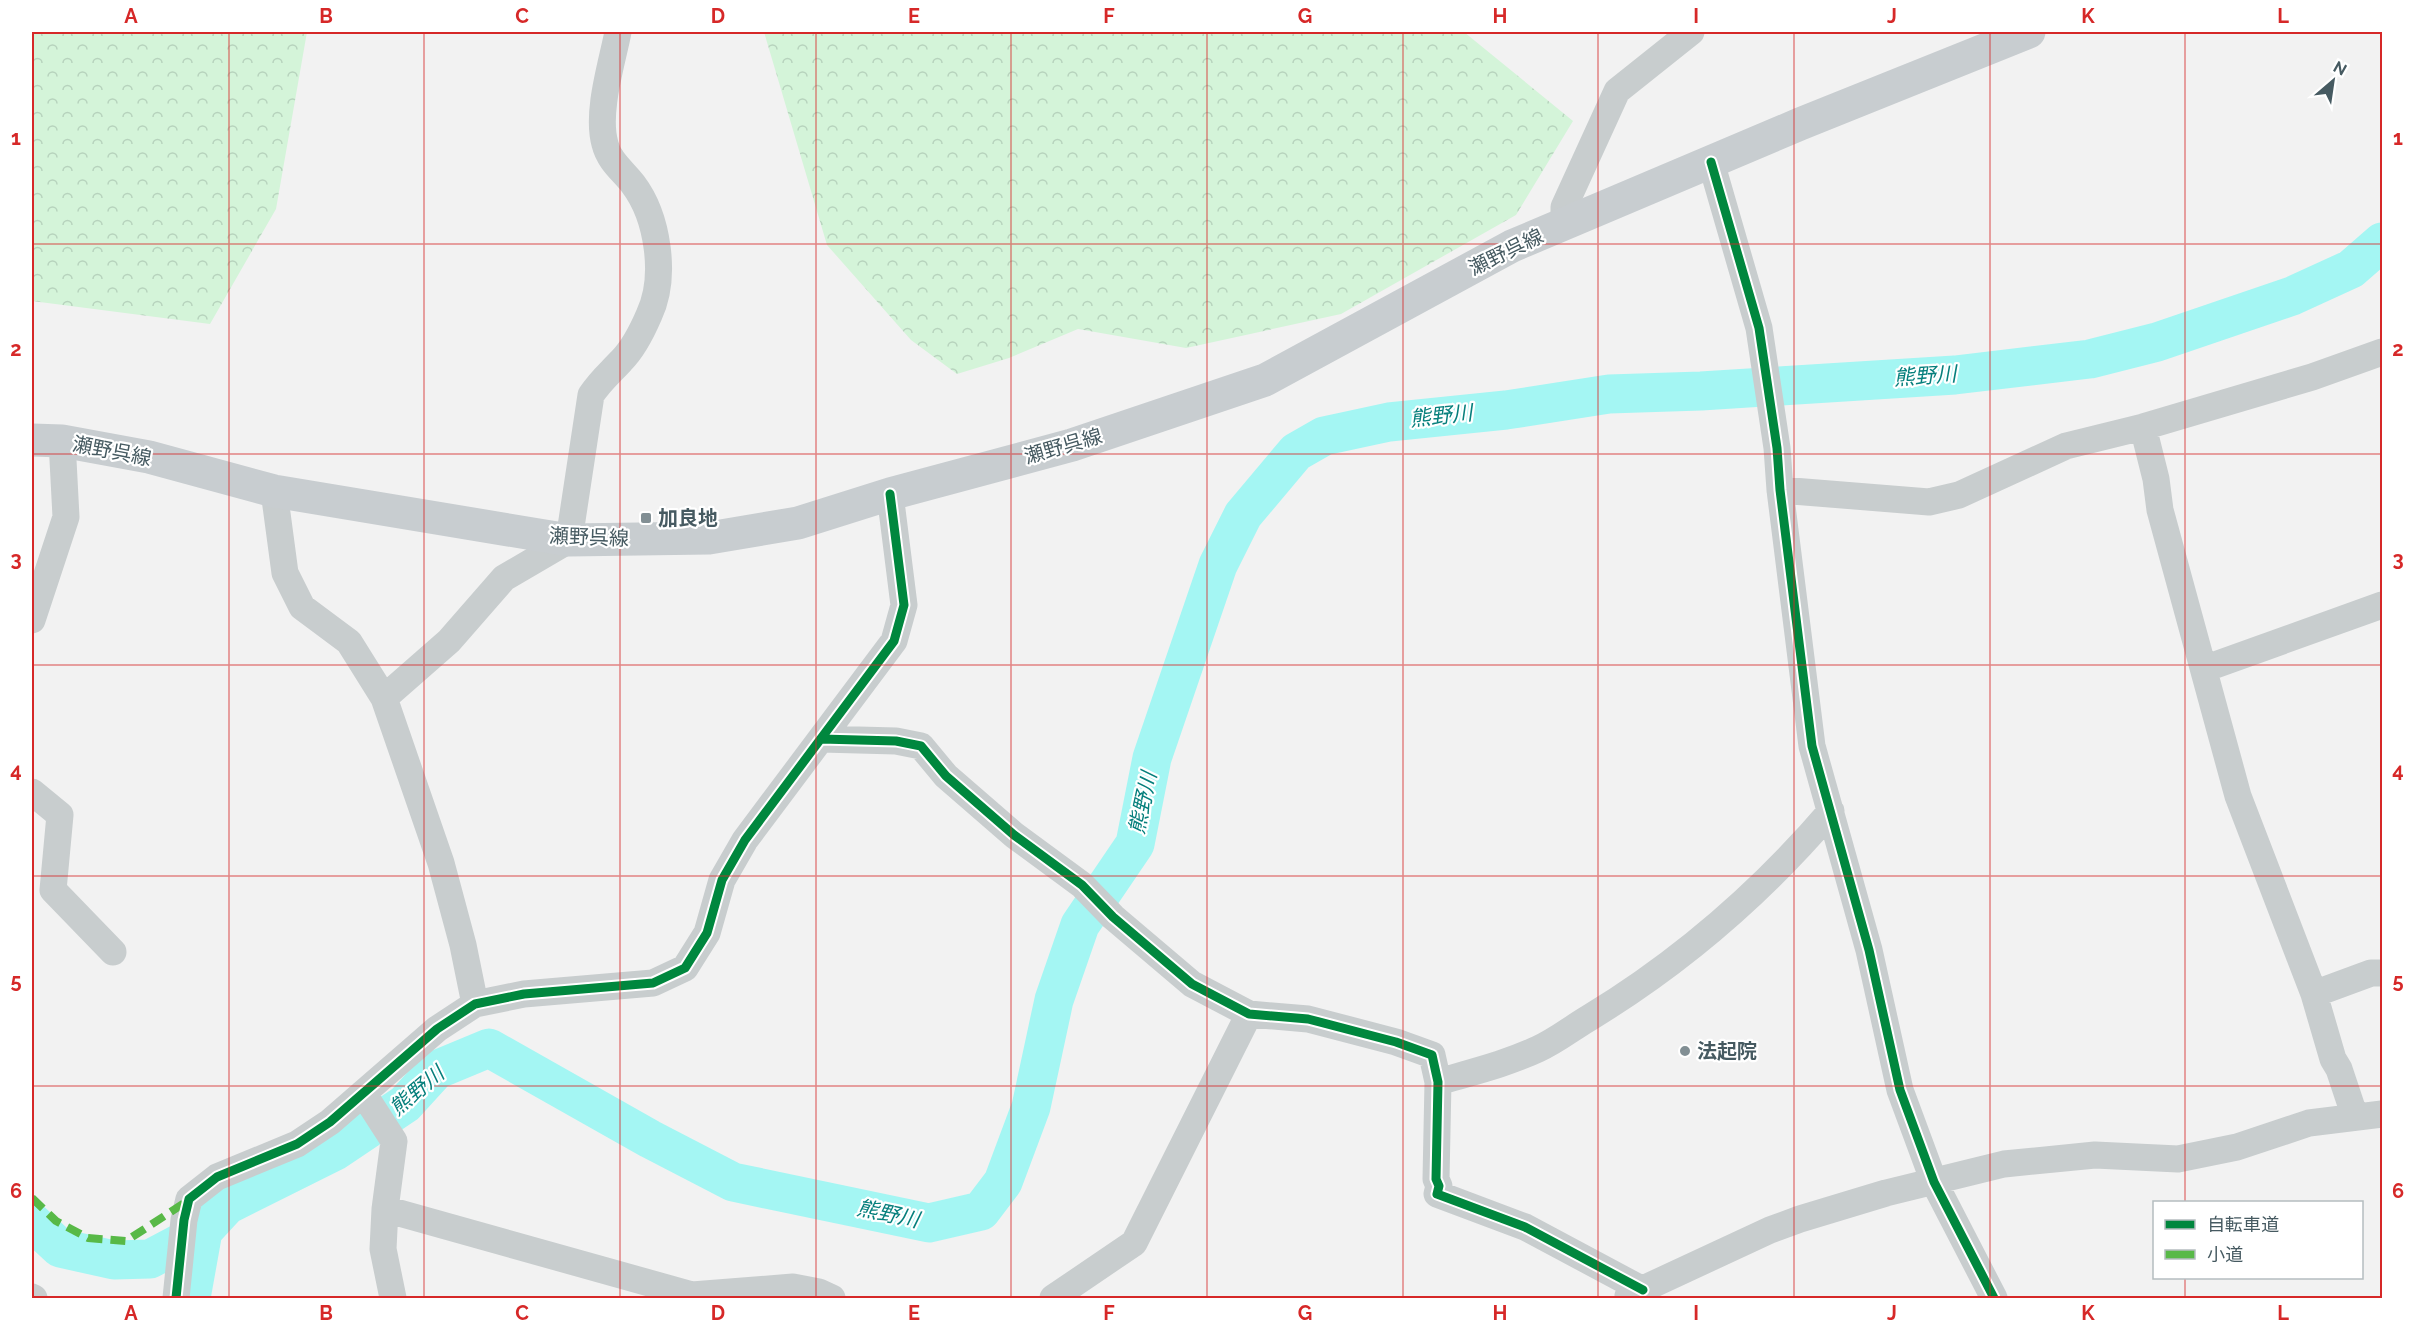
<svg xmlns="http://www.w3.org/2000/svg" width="2414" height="1330" font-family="Raleway,'Noto Sans JP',sans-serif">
  <defs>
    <pattern id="forest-crowns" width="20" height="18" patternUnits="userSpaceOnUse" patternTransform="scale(1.5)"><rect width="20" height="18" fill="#d4f4d9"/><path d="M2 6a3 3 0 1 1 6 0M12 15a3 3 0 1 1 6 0" fill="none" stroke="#b7d3bd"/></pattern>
  </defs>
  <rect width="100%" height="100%" fill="#f2f2f2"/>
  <path fill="url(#forest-crowns)" d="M32 32H307L276 209 210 324 32 301Z
    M764 32H1464L1573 121 1516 215 1341 314 1186 348 1078 329 1009 358 957 374 911 340 827 245Z"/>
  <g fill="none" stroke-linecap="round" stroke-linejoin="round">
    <path stroke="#a4f6f3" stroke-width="39" d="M32 1222 60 1248 114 1260 150 1259 203 1231 227 1205 335 1151 405 1104 436 1070 489 1048 650 1139 733 1182 929 1223 981 1211 1003 1182 1031 1107 1054 1000 1080 925 1135 844 1152 758 1218 565 1243 515 1296 452 1324 436 1389 422 1506 410 1609 394 1701 391 1955 375 2090 359 2157 342 2292 296 2351 269 2382 242
      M191 1298 203 1231"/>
    <path stroke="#c8cdce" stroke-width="27" d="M1711 162 1759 328 1777 448 1780 490 1812 746 1869 950 1900 1090 1934 1182 1994 1298
      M1564 224V207L1617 91 1691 32
      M2143 427 2156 479 2160 510 2238 796 2314 994 2333 1059 2339 1069 2355 1117
      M1780 490 1929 502 1959 495 2066 446 2143 427 2312 377 2382 352
      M274 491 285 573 302 607 349 642 384 698 441 863 463 945 475 1004
      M32 620 66 517 62 441
      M2204 669 2382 605
      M384 698 449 641 504 578 569 540 591 395C601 380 609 374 621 361 632 350 643 329 649 315 667 277 658 217 633 184 623 171 609 161 605 144 596 112 612 63 618 32
      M821 739 896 741 921 746 946 776 1014 835 1082 885 1113 917 1192 984 1249 1014 1308 1019 1396 1042 1432 1055 1438 1082 1436 1179 1439 1186 1437 1194 1525 1227 1643 1290
      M32 792 60 815 53 890 113 952
      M2314 994 2371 973H2382
      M1438 1082C1472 1072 1506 1064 1538 1049 1556 1041 1572 1028 1589 1018 1681 962 1761 893 1831 811
      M363 1093 394 1141 385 1209 383 1249 393 1298
      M385 1209 692 1295 793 1287 819 1292 832 1298
      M1628 1296 1770 1230 1800 1219 1886 1193 2004 1164 2095 1155 2178 1159 2237 1147 2309 1123 2382 1114
      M32 1297 34 1298
      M176 1298 184 1220 189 1199 217 1177 297 1144 330 1122 437 1029 475 1004 524 994 653 983 685 968 707 933 722 880 745 840 894 641 904 605 890 494
      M1053 1298 1134 1243 1249 1014"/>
    <path stroke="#c8cdd0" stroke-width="33" d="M32 440 62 441 149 457 274 491 569 540 709 538 798 523 890 494 1072 445 1265 380 1512 246 1800 124 2029 32"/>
    <path stroke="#58b947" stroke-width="8" stroke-dasharray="15 8" stroke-linecap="butt" d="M32 1198 56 1221 88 1238 126 1241 189 1200"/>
    <defs>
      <path id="cycleway" d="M1711 162 1759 328 1777 448 1780 490 1812 746 1869 950 1900 1090 1934 1182 1994 1298
        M821 739 896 741 921 746 946 776 1014 835 1082 885 1113 917 1192 984 1249 1014 1308 1019 1396 1042 1432 1055 1438 1082 1436 1179 1439 1186 1437 1194 1525 1227 1643 1290
        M176 1298 184 1220 189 1199 217 1177 297 1144 330 1122 437 1029 475 1004 524 994 653 983 685 968 707 933 722 880 745 840 894 641 904 605 890 494"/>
    </defs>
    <use href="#cycleway" stroke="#fff" stroke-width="13"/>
    <use href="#cycleway" stroke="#00873e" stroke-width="9"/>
  </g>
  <path fill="none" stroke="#d62828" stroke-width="1.5" stroke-opacity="0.55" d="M229 32V1298M424 32V1298M620 32V1298M816 32V1298M1011 32V1298M1207 32V1298M1403 32V1298M1598 32V1298M1794 32V1298M1990 32V1298M2185 32V1202M32 244H2382M32 454H2382M32 665H2382M32 876H2382M32 1086H2382M2185 1278V1298"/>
  <g fill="#828f94" stroke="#fff" stroke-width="2">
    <rect x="640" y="512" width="12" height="12" rx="3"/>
    <circle cx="1685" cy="1051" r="6"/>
  </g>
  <g text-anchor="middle" stroke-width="4.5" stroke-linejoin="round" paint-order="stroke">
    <g font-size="20" fill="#465a61" stroke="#fff">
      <text transform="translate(1506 252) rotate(-26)" y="7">瀬野呉線</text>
      <text transform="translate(1063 446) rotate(-16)" y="7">瀬野呉線</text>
      <text transform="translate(112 451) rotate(11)" y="7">瀬野呉線</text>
      <text transform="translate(589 537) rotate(2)" y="7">瀬野呉線</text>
    </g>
    <g font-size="20" font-weight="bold" fill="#465a61" stroke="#fff" text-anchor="start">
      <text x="658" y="525">加良地</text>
      <text x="1697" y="1058">法起院</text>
    </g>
    <g font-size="21" font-style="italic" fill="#067f7c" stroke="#fff">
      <text transform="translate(1925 376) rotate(-4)" y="7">熊野川</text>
      <text transform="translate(1441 416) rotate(-6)" y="7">熊野川</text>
      <text transform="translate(1143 803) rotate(-78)" y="7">熊野川</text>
      <text transform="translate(417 1091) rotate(-40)" y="7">熊野川</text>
      <text transform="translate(888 1214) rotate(12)" y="7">熊野川</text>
    </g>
  </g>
  <rect width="2414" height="1330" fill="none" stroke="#ffffff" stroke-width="66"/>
  <rect x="2153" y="1201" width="210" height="78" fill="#ffffff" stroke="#b5bdc0" stroke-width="1.5"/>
  <rect x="2165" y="1220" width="30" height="9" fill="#00873e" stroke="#b5bdc0" stroke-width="1.5"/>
  <text x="2207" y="1231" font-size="18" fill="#465a61">自転車道</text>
  <rect x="2165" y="1250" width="30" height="9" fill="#58b947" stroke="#b5bdc0" stroke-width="1.5"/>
  <text x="2207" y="1261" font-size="18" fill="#465a61">小道</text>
  <g transform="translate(2333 81) rotate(29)" stroke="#ffffff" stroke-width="4.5" paint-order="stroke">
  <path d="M0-4.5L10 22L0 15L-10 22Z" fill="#465a61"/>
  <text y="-9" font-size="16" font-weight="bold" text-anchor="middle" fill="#465a61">N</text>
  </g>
  <rect x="33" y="33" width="2348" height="1264" fill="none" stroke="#d62828" stroke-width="2"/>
  <g font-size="20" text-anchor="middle" font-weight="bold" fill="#d62828">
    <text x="131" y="23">A</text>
    <text x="326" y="23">B</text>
    <text x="522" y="23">C</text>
    <text x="718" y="23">D</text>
    <text x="914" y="23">E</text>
    <text x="1109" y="23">F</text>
    <text x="1305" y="23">G</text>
    <text x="1500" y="23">H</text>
    <text x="1696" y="23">I</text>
    <text x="1892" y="23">J</text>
    <text x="2088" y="23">K</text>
    <text x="2283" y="23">L</text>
    <text x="16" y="145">1</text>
    <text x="2398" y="145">1</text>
    <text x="16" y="356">2</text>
    <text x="2398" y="356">2</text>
    <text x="16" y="566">3</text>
    <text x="2398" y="566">3</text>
    <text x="16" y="777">4</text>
    <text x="2398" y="777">4</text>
    <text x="16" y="988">5</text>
    <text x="2398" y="988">5</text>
    <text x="16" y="1198">6</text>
    <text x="2398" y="1198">6</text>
    <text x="131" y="1320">A</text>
    <text x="326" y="1320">B</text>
    <text x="522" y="1320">C</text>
    <text x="718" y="1320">D</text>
    <text x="914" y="1320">E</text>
    <text x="1109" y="1320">F</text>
    <text x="1305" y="1320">G</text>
    <text x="1500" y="1320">H</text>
    <text x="1696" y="1320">I</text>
    <text x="1892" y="1320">J</text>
    <text x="2088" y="1320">K</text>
    <text x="2283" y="1320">L</text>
  </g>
</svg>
